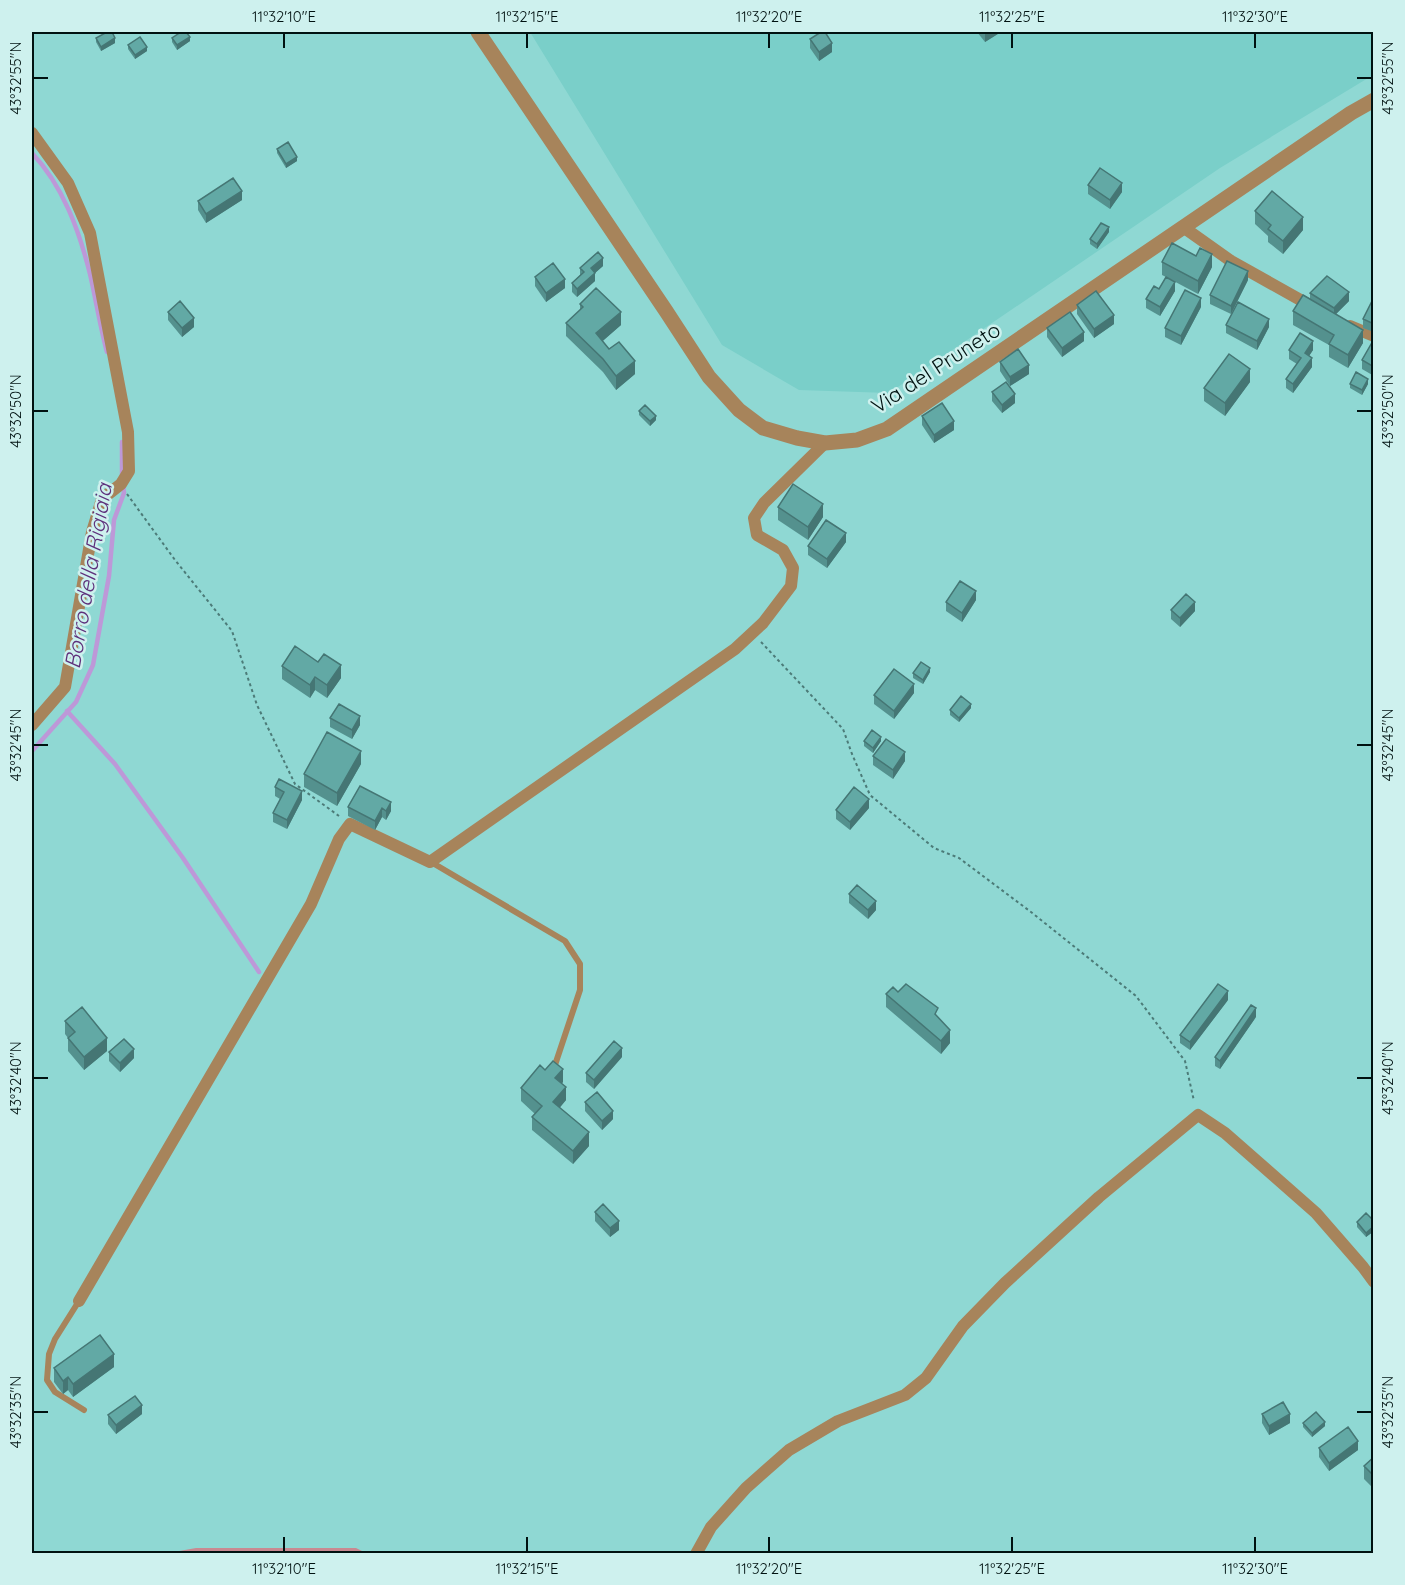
<svg xmlns="http://www.w3.org/2000/svg" width="1405" height="1585" font-family="Quicksand,sans-serif">
  <rect width="100%" height="100%" fill="#8fd8d3"/>
  <path fill="#7acfc9" d="M530 32H1373V75L1220 168 889 393 799 390 722 345Z"/>
  <path fill="#c88991" d="M196 1548H356L366 1553H168Z"/>
  <g fill="none" stroke-linecap="round" stroke-linejoin="round">
    <path stroke="#bd98d8" stroke-width="4.5" d="M32 153C63 186 79 230 90 274 96 300 100 326 107 352
      M122 476V442
      M67 711 115 764 183 858 259 972
      M32 751 76 702 93 665 109 576 114 520 124 493 123 484"/>
    <path stroke="#4c7b78" stroke-width="2" stroke-dasharray="3 3" stroke-linecap="butt" d="M127 494 175 560 232 631 257 705 295 784 339 816
      M761 642 843 729 852 754 870 795 934 848 959 858 1031 912 1136 996 1185 1061 1194 1101"/>
    <path stroke="#a7845b" stroke-width="6" d="M431 862 565 941 580 964V990L554 1068
      M79 1301 55 1339 49 1354 47 1380 55 1392 84 1410"/>
    <path stroke="#a7845b" stroke-width="12" d="M32 133 68 183 90 233 128 432 129 471 121 484 102 499 92 532 65 687 32 725
      M1183 227 1231 261 1313 307
      M1350 326 1374 336
      M79 1301 311 904 339 839 350 824 430 862 735 649 763 623 791 586 793 568 783 550 757 535 754 518 764 503 825 443
      M696 1554 711 1527 746 1488 789 1450 838 1421 905 1395 926 1378 963 1326 1005 1283 1099 1197 1198 1115 1225 1133 1316 1213 1363 1267 1374 1282"/>
    <path stroke="#a7845b" stroke-width="15" d="M478 32 666 311 709 377 739 410 763 428 797 438 825 443 857 440 887 429 1351 113 1374 100"/>
  </g>
  <path fill="#54918e" d="M977 32H1001L985 42Z
    M96 38 115 43 101 51 96 42Z
    M172 38 190 41 177 50 172 42Z
    M810 39 832 52 819 61 810 48Z
    M128 45 147 51 135 59 128 49Z
    M277 149 297 161 286 168 277 153Z
    M1088 185 1122 192 1110 209 1088 194Z
    M242 200 206 223 198 210V201Z
    M1255 211 1303 230 1283 254 1268 242V236L1255 224Z
    M1109 232 1097 249 1090 244V239Z
    M1162 262 1212 267 1198 294 1168 278 1175 291 1160 316 1146 308V299L1159 289 1166 277 1162 275Z
    M603 266 595 273V281L577 297 572 292V283L580 275V268Z
    M535 277 565 288 546 302 535 286Z
    M1248 280 1231 314 1210 304V295Z
    M1310 293 1349 301 1336 314 1363 343 1348 368 1329 357V345L1293 325V311L1310 299Z
    M1374 297V332L1363 328V319Z
    M580 304 621 325 602 341 609 349 635 374 616 390 603 372 566 336V323L580 310Z
    M1077 305 1114 324 1094 338 1077 314Z
    M1201 307 1181 345 1165 337V328Z
    M168 312 194 327 182 337 168 320Z
    M1226 325 1269 327 1257 350 1226 333Z
    M1047 328 1084 341 1062 357 1047 337Z
    M1374 339V376L1362 369V360Z
    M1289 350H1313L1309 356 1312 367 1293 393 1286 388V379L1297 364 1289 359Z
    M1000 362 1029 374 1010 386 1000 371Z
    M1250 382 1225 416 1204 401V388Z
    M1350 384H1368L1362 395 1350 388Z
    M992 392 1015 403 1002 413 992 401Z
    M639 411 656 420 650 426 639 415Z
    M922 416 954 430 934 443 922 425Z
    M778 507 823 517 808 540 778 520Z
    M846 542 827 568 808 555V546Z
    M976 600 962 622 946 611V602Z
    M1171 610 1195 611 1180 627 1171 619Z
    M282 666 341 678 327 698 315 690 310 698 282 679Z
    M930 672 923 684 913 678V673Z
    M914 693 894 719 874 704V695Z
    M971 708 959 722 950 715V710Z
    M330 718 360 725 352 739 330 727Z
    M864 741H881L873 753 864 746Z
    M873 756 905 761 893 779 873 765Z
    M361 764 337 806 304 787V774Z
    M360 786 391 811 386 820 382 817 375 830 348 816V807Z
    M275 787 302 800 287 829 273 822V813L280 799 275 796Z
    M869 808 850 830 836 819V810Z
    M849 894 876 910 868 919 849 903Z
    M898 992 938 1017 950 1043 941 1054 886 1007V994Z
    M1228 1000 1190 1050 1180 1043V1035Z
    M1256 1017 1220 1069 1215 1066V1057Z
    M65 1021 107 1051 84 1070 68 1051V1038L65 1034Z
    M109 1052 134 1058 120 1072 109 1061Z
    M622 1057 594 1089 586 1082V1073Z
    M545 1070 563 1082 562 1083 566 1100 559 1108 589 1146 573 1164 532 1130V1117L535 1114 521 1101V1088Z
    M585 1102 613 1119 602 1130 585 1111Z
    M595 1212 619 1230 610 1237 595 1221Z
    M1374 1221V1231L1366 1237 1357 1227V1222Z
    M114 1367 73 1397 68 1390 63 1394 54 1382V1368Z
    M142 1414 116 1434 108 1424V1415Z
    M1262 1414 1290 1423 1269 1435 1262 1423Z
    M1303 1423 1325 1426 1312 1437 1303 1427Z
    M1374 1441V1489L1364 1479V1466L1373 1457 1372 1456V1442Z
    M1319 1448 1358 1450 1329 1471 1319 1457Z"/>
  <path fill="#457674" d="M985 32H1001L985 42Z
    M190 37V41L177 50V45Z
    M115 38V43L101 51V47Z
    M832 43V52L819 61V52Z
    M147 47V51L135 59V55Z
    M297 157V161L286 168V164Z
    M1122 183V192L1110 209V200Z
    M242 191V200L206 223V214Z
    M1303 217V230L1283 254V241Z
    M1109 227V232L1097 249V244Z
    M1212 254V267L1198 294V281Z
    M603 258V266L595 273V281L577 297V289L591 268Z
    M1248 271V280L1231 314V306Z
    M565 279V288L546 302V293Z
    M1175 282V291L1160 316V307Z
    M1349 292V301L1334 316V308Z
    M1201 298V307L1181 345V336Z
    M621 312V325L596 347V333Z
    M1114 315V324L1094 338V329Z
    M194 318V327L182 337V328Z
    M1269 319V327L1257 350V341Z
    M1363 330V343L1348 368V355Z
    M1084 332V341L1062 357V348Z
    M1313 341V350L1305 362V353Z
    M1312 358V367L1293 393V384Z
    M635 361V374L616 390V376Z
    M1029 365V374L1010 386V377Z
    M1250 369V382L1225 416V403Z
    M1368 379V384L1362 395V390Z
    M1015 394V403L1002 413V405Z
    M656 416V420L650 426V421Z
    M954 421V430L934 443V435Z
    M823 504V517L808 540V527Z
    M846 533V542L827 568V559Z
    M976 591V600L962 622V613Z
    M1195 602V611L1180 627V618Z
    M341 665V678L327 698V685Z
    M930 668V672L923 684V680Z
    M315 677V690L310 698V685Z
    M914 684V693L894 719V711Z
    M971 704V708L959 722V718Z
    M360 716V725L352 739V730Z
    M881 737V741L873 753V748Z
    M361 751V764L337 806V793Z
    M905 752V761L893 779V770Z
    M302 791V800L287 829V820Z
    M869 799V808L850 830V822Z
    M391 802V811L386 820V811Z
    M382 808V817L375 830V821Z
    M876 901V910L868 919V910Z
    M1228 991V1000L1190 1050V1042Z
    M1256 1008V1017L1220 1069V1061Z
    M950 1030V1043L941 1054V1041Z
    M107 1038V1051L84 1070V1057Z
    M622 1048V1057L594 1089V1080Z
    M134 1049V1058L120 1072V1063Z
    M563 1069V1082L555 1091V1078Z
    M566 1087V1100L553 1116V1102Z
    M613 1111V1119L602 1130V1121Z
    M589 1132V1146L573 1164V1151Z
    M619 1221V1230L610 1237V1228Z
    M1374 1226V1231L1366 1237V1233Z
    M114 1354V1367L73 1397V1384Z
    M68 1377V1390L63 1394V1381Z
    M142 1405V1414L116 1434V1425Z
    M1290 1414V1423L1269 1435V1426Z
    M1325 1422V1426L1312 1437V1433Z
    M1358 1441V1450L1329 1471V1463Z"/>
  <path fill="#62a9a5" stroke="#457674" stroke-width="1.5" d="M107 32H112L115 38 101 47 96 38Z
    M181 32H186L190 37 177 45 172 38Z
    M821 32H825L832 43 819 52 810 39Z
    M140 37 147 47 135 55 128 45Z
    M288 142 297 157 286 164 277 149Z
    M1100 168 1122 183 1110 200 1088 185Z
    M233 178 242 191 206 214 198 201Z
    M1272 191 1303 217 1283 241 1268 229 1271 225 1255 211Z
    M1101 223 1109 227 1097 244 1090 239Z
    M1172 243 1196 256 1200 248 1212 254 1198 281 1162 262Z
    M598 252 603 258 591 268 595 273 577 289 572 283 584 272 580 268Z
    M1227 261 1248 271 1231 306 1210 295Z
    M553 263 565 279 546 293 535 277Z
    M1327 276 1349 292 1334 308 1310 293Z
    M1166 277 1175 282 1160 307 1146 299 1154 286 1159 289Z
    M596 288 621 312 596 333 609 349 619 342 635 361 616 376 603 359 566 323 583 307 580 304Z
    M1185 290 1201 298 1181 336 1165 328Z
    M1096 291 1114 315 1094 329 1077 305Z
    M1303 295 1363 330 1348 355 1329 344 1334 335 1293 311Z
    M1374 297V324L1363 319Z
    M180 301 194 318 182 328 168 312Z
    M1238 302 1269 319 1257 341 1226 325Z
    M1070 312 1084 332 1062 348 1047 328Z
    M1300 333 1313 341 1305 353 1312 358 1293 384 1286 379 1301 358 1289 350Z
    M1374 339V367L1362 360Z
    M1018 349 1029 365 1010 377 1000 362Z
    M1229 354 1250 369 1225 403 1204 388Z
    M1356 372 1368 379 1362 390 1350 384Z
    M1006 382 1015 394 1002 405 992 392Z
    M942 403 954 421 934 435 922 416Z
    M645 405 656 416 650 421 639 411Z
    M793 484 823 504 808 527 778 507Z
    M826 520 846 533 827 559 808 546Z
    M960 581 976 591 962 613 946 602Z
    M1186 594 1195 602 1180 618 1171 610Z
    M295 646 318 662 324 654 341 665 327 685 315 677 310 685 282 666Z
    M921 662 930 668 923 680 913 673Z
    M894 669 914 684 894 711 874 695Z
    M961 696 971 704 959 718 950 710Z
    M339 704 360 716 352 730 330 718Z
    M872 730 881 737 873 748 864 741Z
    M327 732 361 751 337 793 304 774Z
    M886 739 905 752 893 770 873 756Z
    M279 779 302 791 287 820 273 813 284 792 275 787Z
    M360 786 391 802 386 811 382 808 375 821 348 807Z
    M854 787 869 799 850 822 836 810Z
    M857 885 876 901 868 910 849 894Z
    M906 984 938 1008 935 1014 950 1030 941 1041 886 994 893 987 898 992Z
    M1218 984 1228 991 1190 1042 1180 1035Z
    M1251 1005 1256 1008 1220 1061 1215 1057Z
    M82 1007 107 1038 84 1057 68 1038 75 1032 65 1021Z
    M124 1039 134 1049 120 1063 109 1052Z
    M614 1041 622 1048 594 1080 586 1073Z
    M553 1061 563 1069 555 1078 566 1087 553 1102 589 1132 573 1151 532 1117 542 1106 521 1088 540 1065 545 1070Z
    M597 1092 613 1111 602 1121 585 1102Z
    M603 1204 619 1221 610 1228 595 1212Z
    M1366 1213 1374 1221V1226L1366 1233 1357 1222Z
    M100 1335 114 1354 73 1384 68 1377 63 1381 54 1368Z
    M135 1396 142 1405 116 1425 108 1415Z
    M1283 1402 1290 1414 1269 1426 1262 1414Z
    M1316 1412 1325 1422 1312 1433 1303 1423Z
    M1348 1427 1358 1441 1329 1463 1319 1448Z
    M1374 1457V1476L1364 1466Z"/>
  <path fill="none" stroke="#001211" stroke-width="2" d="M284 33V48M527 33V48M769 33V48M1012 33V48M1255 33V48M33 78H48M1357 78H1372M33 411H48M1357 411H1372M33 745H48M1357 745H1372M33 1078H48M1357 1078H1372M33 1412H48M1357 1412H1372M284 1537V1552M527 1537V1552M769 1537V1552M1012 1537V1552M1255 1537V1552"/>
  <g text-anchor="middle" stroke-width="5" stroke-linejoin="round" paint-order="stroke">
    <g font-size="21" fill="#001211" stroke="#cef1ee">
      <text transform="translate(936 368) rotate(-33)" y="7">Via del Pruneto</text>
    </g>
    <g font-size="22" font-style="italic" fill="#5e307b" stroke="#cef1ee">
      <text transform="translate(88 576) rotate(-80)" y="8">Borro della Rigiaia</text>
    </g>
  </g>
  <rect width="1405" height="1585" fill="none" stroke="#cef1ee" stroke-width="66"/>
  <rect x="33" y="33" width="1339" height="1519" fill="none" stroke="#001211" stroke-width="2"/>
  <g font-size="15" text-anchor="middle" fill="#001211">
    <text x="284" y="22">11°32'10"E</text>
    <text x="527" y="22">11°32'15"E</text>
    <text x="769" y="22">11°32'20"E</text>
    <text x="1012" y="22">11°32'25"E</text>
    <text x="1255" y="22">11°32'30"E</text>
    <text transform="translate(16 78) rotate(-90)" y="5">43°32'55"N</text>
    <text transform="translate(1388 78) rotate(-90)" y="5">43°32'55"N</text>
    <text transform="translate(16 411) rotate(-90)" y="5">43°32'50"N</text>
    <text transform="translate(1388 411) rotate(-90)" y="5">43°32'50"N</text>
    <text transform="translate(16 745) rotate(-90)" y="5">43°32'45"N</text>
    <text transform="translate(1388 745) rotate(-90)" y="5">43°32'45"N</text>
    <text transform="translate(16 1078) rotate(-90)" y="5">43°32'40"N</text>
    <text transform="translate(1388 1078) rotate(-90)" y="5">43°32'40"N</text>
    <text transform="translate(16 1412) rotate(-90)" y="5">43°32'35"N</text>
    <text transform="translate(1388 1412) rotate(-90)" y="5">43°32'35"N</text>
    <text x="284" y="1574">11°32'10"E</text>
    <text x="527" y="1574">11°32'15"E</text>
    <text x="769" y="1574">11°32'20"E</text>
    <text x="1012" y="1574">11°32'25"E</text>
    <text x="1255" y="1574">11°32'30"E</text>
  </g>
</svg>
